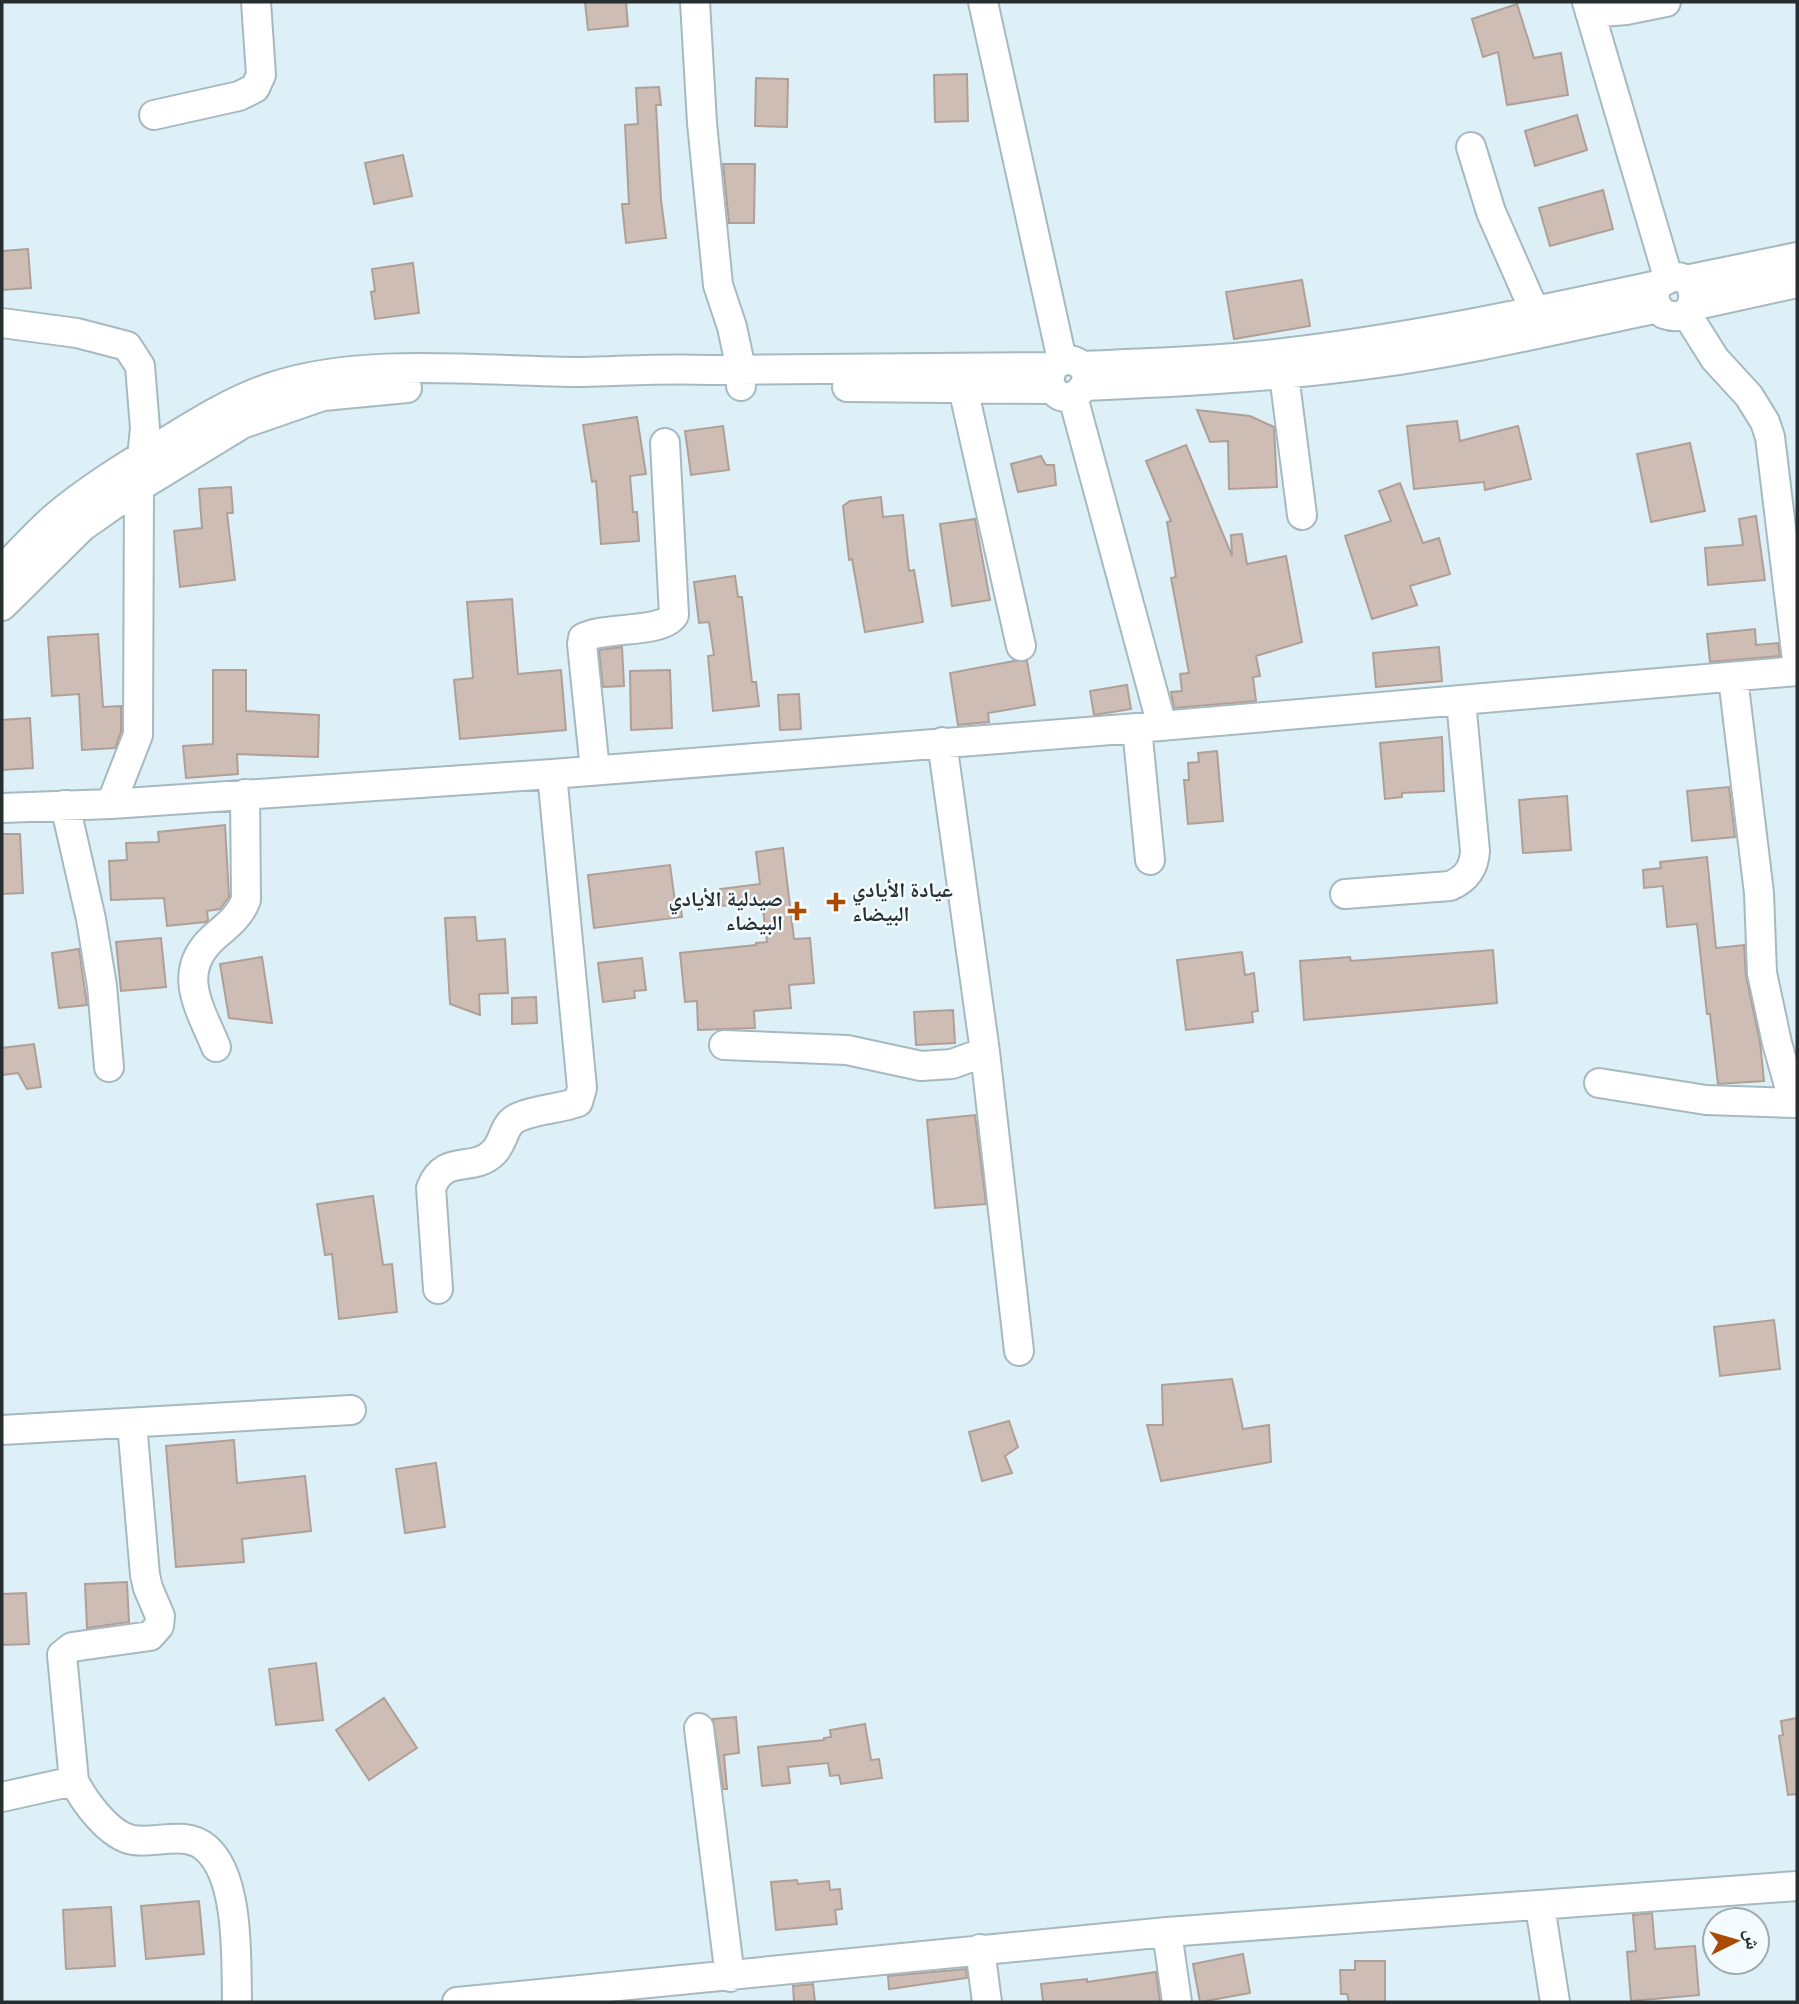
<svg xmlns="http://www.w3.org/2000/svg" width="1799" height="2004" font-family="Lato,'Noto Naskh Arabic',sans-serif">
  <rect width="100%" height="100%" fill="#ddf0f7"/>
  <path fill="#cebdb5" stroke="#b09f97" stroke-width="2" d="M585 2H626L628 26 588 30Z
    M1517 4 1534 58 1561 53 1568 95 1507 105 1498 52 1483 57 1472 19Z
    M967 74 968 121 935 122 934 75Z
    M756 78 788 79 787 127 755 126Z
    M659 87 661 105H656L661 200 666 238 626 243 622 204H629L625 125 638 124 636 88Z
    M1577 115 1587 150 1535 166 1525 131Z
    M403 155 412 196 374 204 365 163Z
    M723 164H755L754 223H729Z
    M1603 190 1613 229 1550 246 1539 208Z
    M28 249 31 288 2 290V251Z
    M413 263 419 313 375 319 371 292 375 291 372 269Z
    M1302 280 1310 326 1234 339 1226 292Z
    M1197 410 1250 416 1274 427 1277 487 1229 489 1228 441 1210 442Z
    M637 417 646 474 630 476 633 512H637L639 541 601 544 596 481 592 482 583 425Z
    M1457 421 1460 441 1518 426 1531 479 1485 490 1484 482 1414 489 1407 426Z
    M723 426 729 470 691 475 685 431Z
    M1690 443 1705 511 1651 522 1637 454Z
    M1186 445 1232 556 1231 535 1242 534 1247 564 1286 556 1302 642 1256 656 1260 676 1253 677 1256 701 1174 708 1171 692 1182 691 1180 674 1189 673 1171 578 1176 577 1167 522 1171 521 1146 461Z
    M1041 456 1046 465H1054L1056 485 1018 492 1011 464Z
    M1400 483 1423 543 1439 538 1450 574 1410 586 1417 605 1372 619 1345 536 1391 521 1379 491Z
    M231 487 233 513H227L235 580 180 587 174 531 202 528 199 489Z
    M881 497 883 517 903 515 909 571 914 570 923 622 865 632 852 559 849 560 843 506 850 501Z
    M1756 516 1765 580 1708 585 1705 548 1743 545 1739 519Z
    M975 519 990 600 952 606 940 524Z
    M735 576 738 597H742L752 682H756L759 706 713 711 708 656 714 655 709 622 699 623 694 582Z
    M512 599 518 674 561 670 566 730 460 739 454 680 473 678 467 602Z
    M1755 629 1756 645 1778 643 1780 656 1710 662 1707 634Z
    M98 634 103 707 121 706V732L115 748 82 750 79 694 52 696 48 637Z
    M622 647 624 686 603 687 599 650Z
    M1439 647 1442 681 1376 687 1373 653Z
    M1014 661H1027L1035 705 988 713 989 722 958 725 950 673Z
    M213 670H246V711L319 715 318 757 237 754 238 774 186 778 183 746 213 744Z
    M670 670 672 728 631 730 630 671Z
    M1127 685 1131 709 1094 715 1090 691Z
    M799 694 801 729 780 730 778 695Z
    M30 718 33 768 2 770V720Z
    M1442 737 1444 791 1402 793V797L1385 799 1380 743Z
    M1217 751 1223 821 1188 824 1184 780H1189L1188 763 1199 762 1198 753Z
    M1729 787 1735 837 1692 841 1687 791Z
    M1567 796 1571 850 1523 853 1519 800Z
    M225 825 229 897 220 909 207 911 208 920 206 922 167 926 164 898 111 900 109 861 127 860 126 843 159 842 158 832Z
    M2 834H20L23 893 2 894Z
    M783 848 794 939 810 938 814 983 789 985 791 1008 754 1011 755 1028 698 1030 697 1001 685 1002 680 953 756 945V943L767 942 762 901 722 906 720 889 760 884 756 852Z
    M1707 857 1716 948 1744 945 1746 976 1760 1042 1764 1081 1718 1084 1710 1014H1707L1697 924 1667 927 1663 886 1644 888 1643 870 1661 868 1660 862Z
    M670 865 675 902 680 901 682 917 594 928 588 875Z
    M475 917 477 941 505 939 508 993 479 994 480 1015 450 1004 445 918Z
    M161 938 166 987 121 991 116 942Z
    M79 949 87 1005 59 1008 52 953Z
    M1493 950 1497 1003 1304 1020 1300 961 1350 957 1351 961Z
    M1242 952 1245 975 1254 973 1258 1011 1252 1012 1253 1022 1186 1030 1177 960Z
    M262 957 272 1023 229 1018 220 964Z
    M642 958 646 990 634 991 635 998 603 1002 598 963Z
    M536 997 537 1023 512 1024V998Z
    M953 1010 955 1043 916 1045 914 1012Z
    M34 1044 41 1087 27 1089 18 1073 2 1075V1048Z
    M975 1115 986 1204 935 1208 927 1120Z
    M373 1196 383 1265 392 1264 397 1312 339 1319 332 1254 325 1255 317 1204Z
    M1774 1320 1780 1369 1720 1376 1714 1327Z
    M1232 1379 1243 1429 1269 1425 1271 1462 1161 1481 1147 1425H1163L1162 1385Z
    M1009 1421 1018 1447 1005 1456 1012 1473 982 1481 969 1432Z
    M234 1440 237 1483 305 1476 311 1531 242 1539 244 1562 176 1567 166 1446Z
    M436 1463 445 1527 405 1533 396 1469Z
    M127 1582 129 1622 87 1628 85 1584Z
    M26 1593 29 1644 2 1645V1594Z
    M316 1663 323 1720 276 1725 269 1669Z
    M384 1698 417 1748 369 1780 336 1730Z
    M736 1717 739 1753 724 1755 727 1789H723L713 1719Z
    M1797 1718V1794L1788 1795 1779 1736 1783 1735 1781 1721Z
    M865 1724 871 1760 879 1759 882 1778 841 1784 839 1775 830 1776 828 1763 788 1767 790 1783 762 1786 758 1747 824 1740V1738L831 1737 830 1730Z
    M797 1880 798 1884 829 1881 830 1890 840 1889 842 1909 835 1910 837 1924 776 1930 771 1882Z
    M199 1901 204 1954 146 1959 141 1906Z
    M111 1907 115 1966 66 1969 63 1910Z
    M1652 1913 1655 1949 1695 1946 1699 1995 1631 2001 1627 1952 1636 1951 1633 1915Z
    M1243 1954 1250 1993 1200 2002 1193 1964Z
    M1355 1961H1385V2002H1349L1347 1994H1341L1340 1970H1355Z
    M966 1969 967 1978 889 1989 888 1976Z
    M1156 1972 1160 2002H1043L1041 1984 1087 1979V1982Z
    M813 1984 815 2002H794L793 1986Z"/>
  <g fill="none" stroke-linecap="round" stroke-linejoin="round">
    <defs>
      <path id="minor" d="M695 2 702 123 718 285 732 327 741 369V386
        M983 2 1062 360
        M1587 2 1668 277
        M1590 13 1626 10 1666 2
        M154 115 239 96 255 88 261 75 256 2
        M1471 147 1491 212 1535 312
        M1686 280 1797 257
        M1692 306 1797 283
        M1686 313 1715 359 1749 396 1765 422 1770 437 1797 660
        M2 323 77 333 127 346 140 366 145 428 139 487 138 735 111 804
        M1082 366C1149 363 1217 361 1284 353 1410 338 1534 312 1658 285 1699 253 1708 329 1664 314 1654 305 1652 296 1658 285
        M1284 375 1302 515
        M1085 386C1180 382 1276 377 1371 364 1467 351 1563 328 1658 308
        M847 387 1052 389
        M963 388 1021 646
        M1073 397 1162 726
        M2 570C19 553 36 534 54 518 88 489 126 466 164 443 198 422 233 400 272 387 365 356 486 372 583 372 625 371 667 368 710 370L1052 367C1061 361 1068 357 1078 363 1104 379 1064 419 1049 382L1052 367
        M2 606 82 527 139 487 242 424 323 396 407 388
        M1137 728 1150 860
        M942 742 985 1052 1019 1351
        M595 770 582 644 583 638C606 626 662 634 674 615L665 443
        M65 805 91 919 102 986 109 1067
        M2 808 111 804 552 774 1137 728 1797 671
        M1345 894 1450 886C1466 879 1474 869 1475 851L1461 701
        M724 1045 847 1050 921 1066 952 1064 985 1052
        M216 1047C200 1008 175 972 214 937 228 925 240 916 246 900L245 794
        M1599 1083 1706 1100 1794 1103 1777 1043 1762 973 1759 893 1733 678
        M438 1289 431 1188C445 1152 473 1174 494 1152 505 1141 503 1123 519 1117 537 1109 559 1109 578 1102L582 1088 552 774
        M132 1423 145 1575 148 1588 160 1616 159 1626 150 1636 72 1647 62 1655 74 1781C84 1801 109 1836 133 1840 156 1844 186 1830 206 1848 240 1877 236 1960 237 2002
        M2 1430 351 1410
        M699 1728 730 1977
        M2 1797 74 1781
        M1540 1906 1555 2002
        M1167 1932 1177 2002
        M980 1949 987 2002
        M457 2002 1167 1932 1797 1886"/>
    </defs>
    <use href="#minor" stroke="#a7b9c0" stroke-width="32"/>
    <use href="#minor" stroke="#fff" stroke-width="28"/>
  </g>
  <g fill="#aa4a03" stroke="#f3fbfe" stroke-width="2.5">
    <path d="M832.5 891.5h7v7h7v7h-7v7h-7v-7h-7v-7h7z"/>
    <path d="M793.5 900.5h7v7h7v7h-7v7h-7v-7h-7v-7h7z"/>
  </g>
  <g text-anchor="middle" stroke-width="5" stroke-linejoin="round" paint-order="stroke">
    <g font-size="21" font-weight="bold" fill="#262e30" stroke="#f3fbfe" text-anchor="start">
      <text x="852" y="897">عيادة الأيادي<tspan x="852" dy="24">البيضاء</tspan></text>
      <text x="783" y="906" text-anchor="end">صيدلية الأيادي<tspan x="783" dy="24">البيضاء</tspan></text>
    </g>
  </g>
  <rect width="1799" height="2004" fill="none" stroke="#262e30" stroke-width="7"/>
  <g transform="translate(1736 1941) rotate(85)"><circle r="33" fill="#f3fbfe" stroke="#a1a9ac" stroke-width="2"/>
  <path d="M0-5L12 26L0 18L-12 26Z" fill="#aa4a03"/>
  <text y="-10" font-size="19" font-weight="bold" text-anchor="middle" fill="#262e30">ش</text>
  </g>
</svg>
